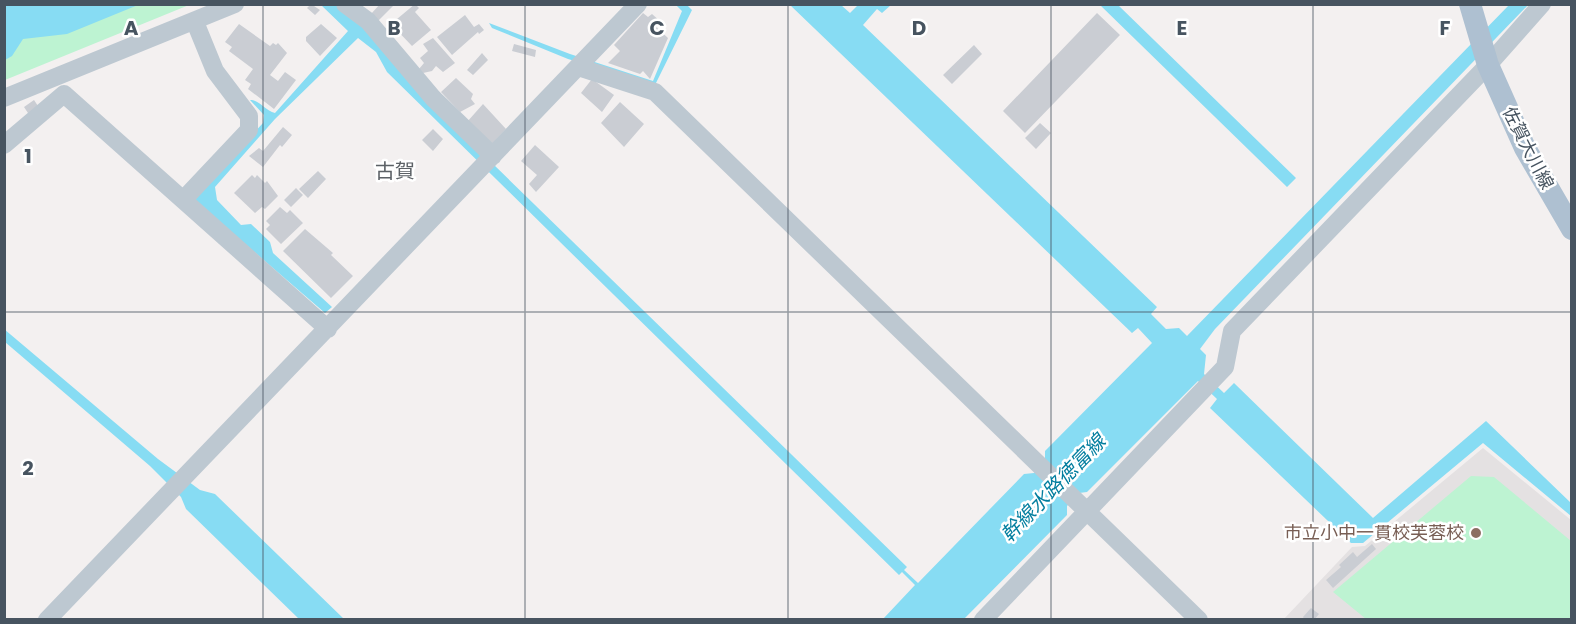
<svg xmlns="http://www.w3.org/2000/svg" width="1576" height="624" font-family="Poppins,'Noto Sans JP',sans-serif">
  <rect width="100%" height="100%" fill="#f3f0f0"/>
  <path fill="#e4e1e2" d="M1483 448 1571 520V619L1283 620 1352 547 1365 546Z"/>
  <path fill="#bdf3d2" d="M114 5H189L5 80 4 36Z
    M1471 476 1494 477 1571 541V619H1366L1333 592Z"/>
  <path fill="#87dcf3" d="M5 4H138V5L67 34 23 39 12 56 5 60Z
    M321 5H341L362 24 420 93 907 567 904 570 918 583 1024 474 1034 473 1045 461V451L1152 343 1138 328 1132 333 790 5H841L850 13 858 5H891L882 13 877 9 863 25 1157 307 1151 314 1166 329 1179 328 1187 336 1509 5H1528L1215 329 1200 349 1206 355 1204 374 1224 393 1234 383 1373 518 1486 421 1571 503V516L1483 443 1363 543H1351L1210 408 1217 399 1198 381 1087 492 1079 493 1067 506V515L964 619H883L915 585 902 572 899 575 387 72 376 52 358 38 275 119 215 187 217 200 241 225 251 224 270 242 273 253 332 307 325 313 193 199 263 123 264 115 250 100C260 100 265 111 275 113L348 31Z
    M676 5H687L692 10 655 85 568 59 492 28 489 23 570 54 653 81 682 11Z
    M1100 5H1118L1296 178 1287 187Z
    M4 329 158 459 200 490 215 494 344 619H299L186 509 181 497 150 466 5 342Z"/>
  <path fill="#cacdd3" d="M311 4 320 10 315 15 307 8Z
    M380 4H395L377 22 371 14Z
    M415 4 419 8 415 12 431 30 412 46 391 24Z
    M643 13 648 17 652 14 661 22 656 27 668 38 650 79 643 71 640 74 608 63 620 51 614 45Z
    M1097 13 1120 35 1025 133 1003 111Z
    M465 15 474 27 479 24 484 30 479 34 478 32 452 55 437 37Z
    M239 24 270 46 273 43 276 45 278 43 287 53 270 75 278 81 285 72 296 80 274 109 248 89 251 84 245 80 253 69 229 51 232 47 225 42Z
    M321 24 337 38 320 56 306 41V37Z
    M433 38 455 63 443 72 436 66 432 71 423 73 419 69 424 63 420 58 428 51 423 44Z
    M514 44 536 50 535 57 512 51Z
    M974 45 982 54 952 84 943 75Z
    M482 53 488 60 473 75 467 70Z
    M456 78 473 94 471 99 475 104 460 112 441 92Z
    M592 79 614 95 602 112 581 93Z
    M34 100 40 109 30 116 24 107Z
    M620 102 644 124 624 147 601 123Z
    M483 104 506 129 492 144 467 122Z
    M1040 123 1051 133 1036 149 1025 138Z
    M283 127 292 135 282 147 280 145 263 167 249 156 259 148 263 151Z
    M433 129 443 139 433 151 422 140Z
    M535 145 559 167 536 192 529 184 537 175 521 161Z
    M318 171 326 179 308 198 299 189Z
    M252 175 255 178 257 175 265 183 267 181 278 196 265 209 262 207 255 213 234 193Z
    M296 188 303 195 291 207 284 200Z
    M280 207 287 213 290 210 303 223 281 244 266 229 270 225 266 221Z
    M305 229 333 253 331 255 353 276 331 298 283 251Z
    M1372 544 1376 549 1333 588 1326 580 1341 567 1339 565 1353 552 1357 557Z
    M1311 608 1319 614 1314 620H1305L1303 617Z"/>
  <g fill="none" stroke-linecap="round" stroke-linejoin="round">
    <path stroke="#bdc8d1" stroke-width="18" d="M345 4 368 21 433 98 493 156
      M578 67 655 92 1199 620
      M4 98 235 4
      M4 145 64 94 328 329
      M183 200 249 130V116L215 71 195 22
      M47 620 638 4
      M983 620 1225 367 1232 331 1488 65 1542 4"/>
    <path stroke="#aec0d1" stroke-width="22" d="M1470 4 1488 65 1525 148 1572 229"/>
  </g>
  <path fill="none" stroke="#475460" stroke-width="1.5" stroke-opacity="0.55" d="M263 4V620M525 4V620M788 4V620M1051 4V620M1313 4V620M4 312H1572"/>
  <circle fill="#8d6e63" stroke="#fff" stroke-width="2" cx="1476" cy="533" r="6"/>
  <g text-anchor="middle" stroke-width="5" stroke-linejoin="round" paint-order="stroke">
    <g font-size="18" fill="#475460" stroke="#fff">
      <text transform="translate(1528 148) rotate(63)" y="6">佐賀大川線</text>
    </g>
    <g font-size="18" fill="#785e54" stroke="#fff" text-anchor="end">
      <text x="1464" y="539">市立小中一貫校芙蓉校</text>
    </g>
    <g font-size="20" fill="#5c6166" stroke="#fff">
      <text x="395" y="178">古賀</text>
    </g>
    <g font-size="20" font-style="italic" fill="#037e9f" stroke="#fff">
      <text transform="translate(1053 488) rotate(-46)" y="7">幹線水路徳富線</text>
    </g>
  </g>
  <g font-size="20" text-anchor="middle" font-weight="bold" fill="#475460" stroke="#fff" stroke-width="5" stroke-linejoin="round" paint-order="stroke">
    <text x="131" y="35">A</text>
    <text x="394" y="35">B</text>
    <text x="657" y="35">C</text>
    <text x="919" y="35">D</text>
    <text x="1182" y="35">E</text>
    <text x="1445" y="35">F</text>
    <text x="28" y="163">1</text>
    <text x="28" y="475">2</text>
  </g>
  <rect width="1576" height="624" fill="none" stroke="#475460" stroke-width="12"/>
</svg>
